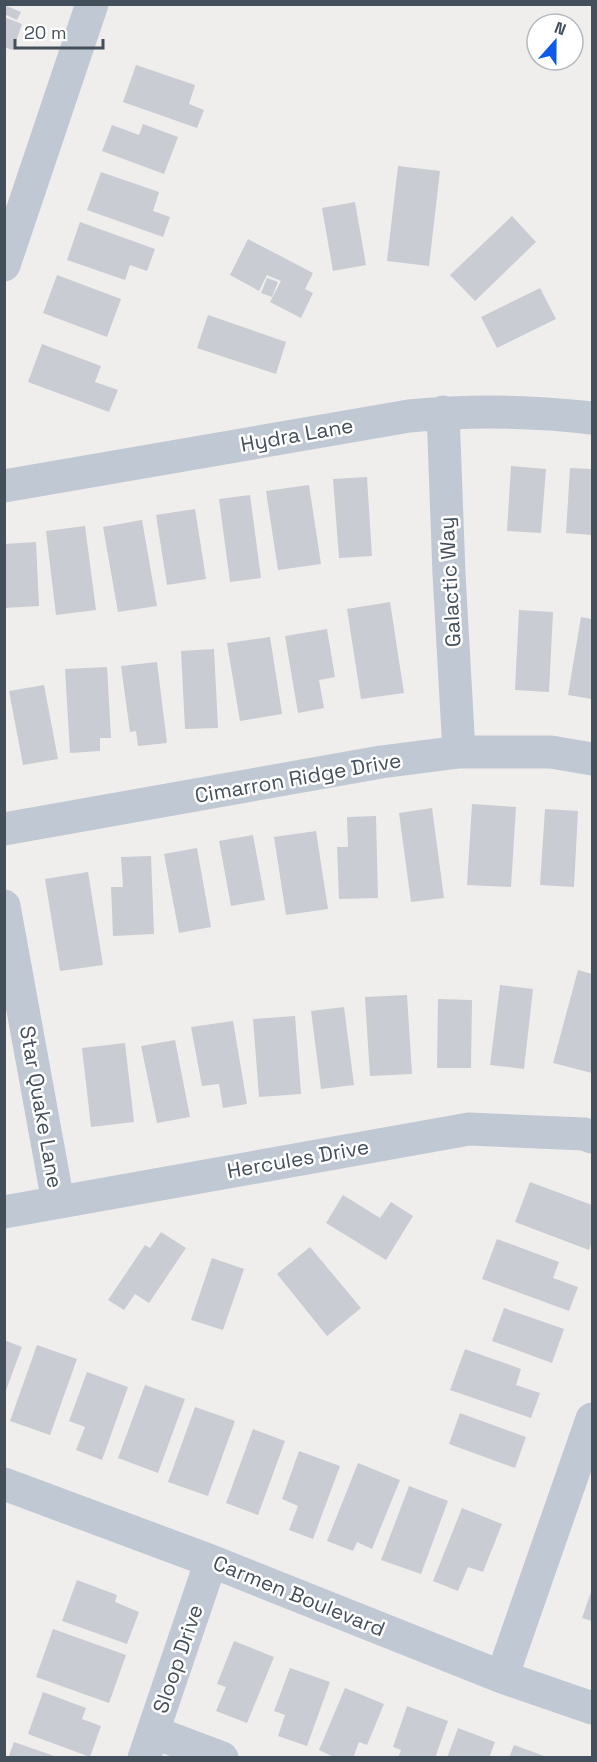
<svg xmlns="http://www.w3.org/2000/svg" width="597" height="1762" font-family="'Space Grotesk',sans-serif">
  <rect width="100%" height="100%" fill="#f0eded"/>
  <path fill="#c9ccd3" d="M4 5 21 12 17 20 4 14Z
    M4 17 22 24 13 50 4 47Z
    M136 65 195 85 189 104 204 110 197 128 123 102Z
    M143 124 178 137 164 174 102 151 112 125 139 135Z
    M398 166 440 171 429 266 387 261Z
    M101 172 159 192 153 211 170 217 163 237 87 210Z
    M355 202 366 265 333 271 322 208Z
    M512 216 536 242 475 301 450 275Z
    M80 222 155 249 147 271 130 265 125 280 67 260Z
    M248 239 313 273 305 289 313 293 301 318 270 302 281 281 267 275 259 291 230 275Z
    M57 275 121 299 107 337 43 313Z
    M267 278 278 282 272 297 261 293Z
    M540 288 556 319 497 348 481 317Z
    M208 315 286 342 276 374 197 348Z
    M42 344 101 366 95 382 118 390 109 412 28 382Z
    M511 466 546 469 541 533 507 531Z
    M570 468 592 469V535L566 533Z
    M367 477 372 556 339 558 333 479Z
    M309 485 321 564 278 570 266 491Z
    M250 495 261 578 230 582 219 499Z
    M195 509 206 579 167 585 156 515Z
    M142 520 157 606 118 612 103 527Z
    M85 526 96 610 56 615 46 531Z
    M36 542 39 606 4 608V544Z
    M390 602 404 693 361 699 347 609Z
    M519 610 553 612 549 692 515 690Z
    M581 617 592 619V699L568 695Z
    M327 629 335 677 319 680 324 708 298 713 285 636Z
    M270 637 282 714 240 721 227 643Z
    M214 649 218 728 185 729 181 651Z
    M157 662 167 743 138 746 136 731 130 732 121 666Z
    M107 667 111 738H100V751L70 753 65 669Z
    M44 685 58 759 23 765 9 691Z
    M472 804 516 807 511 887 467 885Z
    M432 808 444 898 411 902 399 813Z
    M545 809 578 811 574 887 540 885Z
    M376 816 378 898 339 899 337 847H348L347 817Z
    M316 831 328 909 286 915 274 837Z
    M253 835 265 900 231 906 219 841Z
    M197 848 211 927 179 933 164 854Z
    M151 856 154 934 113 936 111 887H123L121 857Z
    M88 872 103 965 60 971 45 879Z
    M578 970 592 974V1073L553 1063Z
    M500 985 533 989 524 1069 490 1065Z
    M407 995 412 1074 370 1076 365 997Z
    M438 999 472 1000 471 1068H437Z
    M344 1007 354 1085 321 1089 311 1011Z
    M295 1016 301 1094 259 1097 253 1019Z
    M233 1021 247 1104 223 1108 219 1084 202 1086 191 1027Z
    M175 1040 190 1117 157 1123 141 1046Z
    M125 1043 134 1122 91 1127 82 1048Z
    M530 1182 592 1205V1241L589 1250 515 1222Z
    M343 1195 380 1218 391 1202 413 1216 386 1260 326 1223Z
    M161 1232 186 1248 149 1303 135 1294 124 1310 108 1300 145 1245 150 1248Z
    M497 1239 559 1262 553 1278 578 1287 569 1311 482 1279Z
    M310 1247 361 1308 327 1336 277 1274Z
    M212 1258 244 1269 223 1330 191 1320Z
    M504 1308 564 1329 552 1363 492 1341Z
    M4 1340 22 1347 5 1393H4Z
    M37 1345 77 1359 50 1435 10 1421Z
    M465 1349 521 1369 516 1385 540 1393 531 1418 450 1390Z
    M87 1372 128 1387 102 1460 76 1450 85 1427 69 1421Z
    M145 1385 185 1399 158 1473 118 1458Z
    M195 1407 235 1421 208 1496 168 1482Z
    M460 1413 526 1437 515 1468 449 1444Z
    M253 1429 285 1441 258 1515 226 1503Z
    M299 1451 340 1466 313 1539 289 1530 298 1506 282 1499Z
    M358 1463 400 1480 372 1549 357 1542 353 1551 327 1541Z
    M409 1486 448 1501 421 1574 381 1560Z
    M462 1508 502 1524 483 1572 468 1567 458 1591 433 1581Z
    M77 1580 117 1595 115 1602 139 1612 127 1644 62 1621Z
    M592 1589V1621L582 1618Z
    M53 1629 126 1655 109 1703 36 1677Z
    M234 1641 274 1657 247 1723 216 1711 226 1687 217 1684Z
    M290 1668 330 1682 307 1746 278 1736 285 1715 274 1711Z
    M345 1688 384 1704 367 1745 359 1742 353 1758H336L319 1750Z
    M43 1692 86 1708 82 1719 101 1726 90 1757 28 1734Z
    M407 1706 448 1721 435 1758H398L401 1750 393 1747Z
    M458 1728 495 1742 489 1758H447Z
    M14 1742 57 1757V1758H8Z
    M514 1745 547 1757V1758H509Z"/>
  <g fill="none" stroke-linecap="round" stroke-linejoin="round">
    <path stroke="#c0c8d4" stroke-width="33" d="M4 265 92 4
      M443 412 449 574 459 752
      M4 486 409 416C469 410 532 411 592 418
      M4 829 381 762 459 752H551L592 759
      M4 906 58 1202
      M4 1212 469 1129 584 1134 592 1137
      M4 1484 211 1561 502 1677 592 1708
      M502 1677 592 1419
      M153 1732 222 1758
      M144 1758 211 1561"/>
  </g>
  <g text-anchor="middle" stroke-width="5" stroke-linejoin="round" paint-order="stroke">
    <g font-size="21" fill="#444f5c" stroke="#fff">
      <text transform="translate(297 435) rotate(-10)" y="7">Hydra Lane</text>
      <text transform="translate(450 582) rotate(-93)" y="7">Galactic Way</text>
      <text transform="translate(298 778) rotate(-10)" y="7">Cimarron Ridge Drive</text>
      <text transform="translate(41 1107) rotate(80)" y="7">Star Quake Lane</text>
      <text transform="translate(298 1159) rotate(-10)" y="7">Hercules Drive</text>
      <text transform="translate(299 1596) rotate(22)" y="7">Carmen Boulevard</text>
      <text transform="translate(178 1659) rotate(-71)" y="7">Sloop Drive</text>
    </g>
  </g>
  <rect width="597" height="1762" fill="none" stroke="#444f5c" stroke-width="12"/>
  <g transform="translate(555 42) rotate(21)"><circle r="28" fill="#ffffff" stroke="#b4b9be" stroke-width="1.5"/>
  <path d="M0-4.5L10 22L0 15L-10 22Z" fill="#0d5aea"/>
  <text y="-9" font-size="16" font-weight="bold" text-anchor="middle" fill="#444f5c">N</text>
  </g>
  <path d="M15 39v9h88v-9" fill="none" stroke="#444f5c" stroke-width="3"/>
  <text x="24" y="39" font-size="18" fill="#444f5c" stroke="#ffffff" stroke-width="4.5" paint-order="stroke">20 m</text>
</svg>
